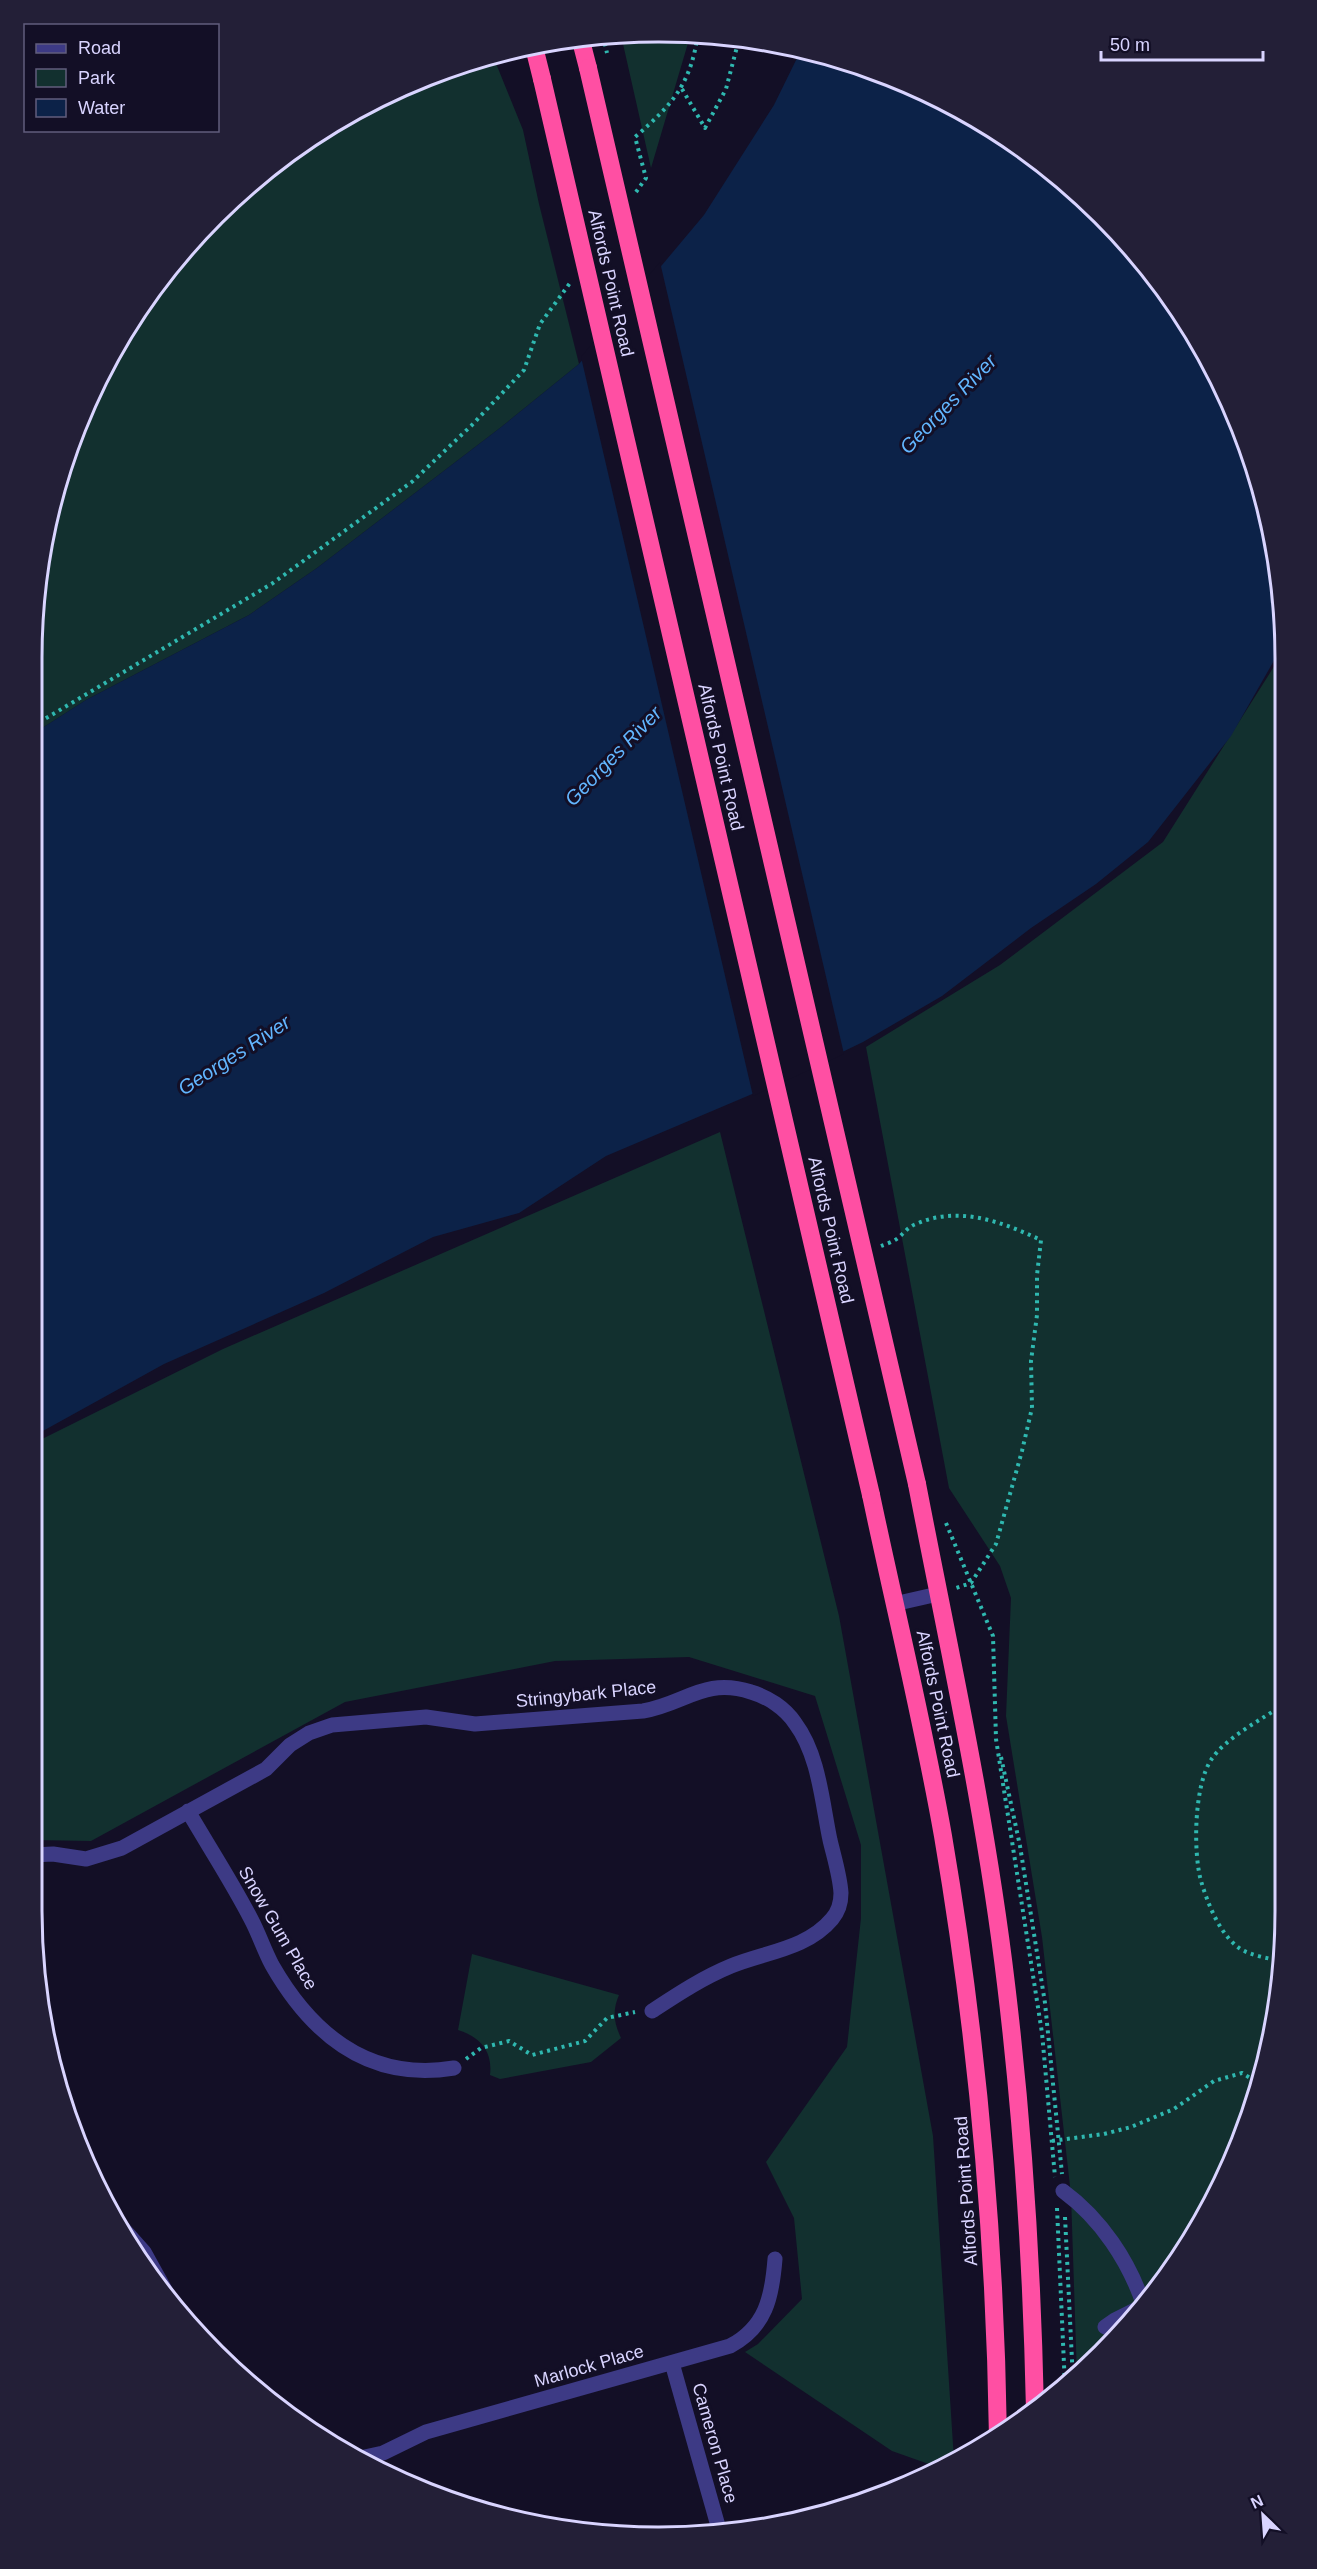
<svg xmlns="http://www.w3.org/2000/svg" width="1317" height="2569" font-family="Arial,sans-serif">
  <rect width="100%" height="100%" fill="#130f26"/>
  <path fill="#12302f" d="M691 33 651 168 621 35Z
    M493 56 523 130 539 204 579 364 500 428 317 568 249 615 86 700 33 734V618L53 496 96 381 161 277 245 187 345 115 457 65Z
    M1280 657 1284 1951 1264 2072 1221 2188 1156 2292 1077 2377 1071 2195 1042 1937 1006 1716 1011 1598 1000 1566 949 1488 866 1047 1000 965 1163 842Z
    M720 1132 839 1616 933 2136 954 2460 940 2468 892 2451 745 2352 758 2344 802 2299 794 2218 766 2162 847 2047 861 1918V1845L815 1696 689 1657 555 1661 345 1702 91 1841 32 1840V1444L223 1349Z
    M472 1954 619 1995C612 2011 614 2023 621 2038L591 2062 500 2079 490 2075C493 2051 480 2037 458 2030Z"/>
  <path fill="#0c2248" d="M801 50 821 53 936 96 1072 187 1156 277 1238 419 1280 576V650L1231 736 1148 842 1096 884 1031 928 942 996 863 1042 776 1084 606 1156 519 1213 433 1237 324 1293 164 1364 32 1437 33 734 86 700 249 615 317 568 500 428 579 364 704 215 774 105Z"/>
  <path fill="#130f26" d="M660 262 844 1054 753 1096 581 357Z"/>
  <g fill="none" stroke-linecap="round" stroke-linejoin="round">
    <path stroke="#2fb8b0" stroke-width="4" stroke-dasharray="3 4.5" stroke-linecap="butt" d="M603 36 607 53
      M682 89 705 128 726 89 739 39
      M636 192 646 178 635 137C673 104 691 84 698 33
      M33 726 273 583 413 481 472 425 524 370 540 324 570 283
      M881 1246C886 1244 893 1242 898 1238 904 1233 908 1227 916 1224 959 1205 1002 1222 1041 1240L1037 1275V1315L1031 1361 1032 1408 1022 1451 996 1544 971 1583 956 1588
      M946 1523 993 1636 996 1739 1042 2033 1055 2177
      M1001 1757 1020 1846 1045 2003 1062 2174
      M1283 1961C1270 1959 1249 1955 1239 1948 1219 1933 1208 1904 1201 1881 1193 1852 1194 1786 1211 1760 1224 1739 1262 1719 1283 1705
      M466 2059 481 2048 509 2041 532 2055 585 2041 607 2018 635 2012
      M1052 2141 1104 2134 1131 2127 1174 2109 1214 2081 1242 2073 1260 2084
      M1057 2208 1065 2387
      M1065 2217 1073 2381"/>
    <path stroke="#3d3a85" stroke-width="15" d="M894 1604 938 1594
      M188 1811C209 1847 232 1882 251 1919 259 1934 264 1950 272 1965 312 2035 369 2082 454 2068
      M32 1855 53 1854 86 1859 122 1848 266 1769 290 1745 309 1733 332 1725 426 1717 475 1724 643 1711C685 1704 704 1677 751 1692 768 1697 785 1708 795 1723 819 1755 822 1802 830 1840 834 1857 840 1876 841 1893 841 1902 838 1912 832 1919 807 1949 765 1952 731 1966 702 1978 678 1994 652 2011
      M1063 2191C1101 2219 1129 2261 1144 2306
      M111 2215 144 2252 174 2306
      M1105 2327 1115 2320 1143 2306
      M672 2363 720 2533
      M360 2458 383 2453 426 2432 730 2346C766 2327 772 2297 775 2259"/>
    <path stroke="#ff4fa3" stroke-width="18" d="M580 37 588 68
      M534 47 542 79
      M917 1484C949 1650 986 1815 1006 1984 1023 2125 1032 2268 1035 2410
      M871 1495C895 1609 923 1722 943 1836 977 2035 995 2235 998 2437"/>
    <path stroke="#ff4fa3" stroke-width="18" d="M588 68 917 1484
      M542 79 871 1495"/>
  </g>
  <g text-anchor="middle" stroke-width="6" stroke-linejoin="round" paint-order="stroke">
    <g font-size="18" fill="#d9d4ff" stroke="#130f26">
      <text transform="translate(611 283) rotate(77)" y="6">Alfords Point Road</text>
      <text transform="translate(721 757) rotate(77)" y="6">Alfords Point Road</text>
      <text transform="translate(831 1230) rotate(77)" y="6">Alfords Point Road</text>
      <text transform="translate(586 1694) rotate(-6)" y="6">Stringybark Place</text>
      <text transform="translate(938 1704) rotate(78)" y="6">Alfords Point Road</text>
      <text transform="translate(278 1928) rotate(60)" y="6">Snow Gum Place</text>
      <text transform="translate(966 2191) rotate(-94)" y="6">Alfords Point Road</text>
      <text transform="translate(589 2366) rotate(-16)" y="6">Marlock Place</text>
      <text transform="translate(715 2443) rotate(74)" y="6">Cameron Place</text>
    </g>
    <g font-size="20" font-style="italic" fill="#62b6ff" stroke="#130f26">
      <text transform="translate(948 404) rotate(-46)" y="7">Georges River</text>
      <text transform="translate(613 756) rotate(-46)" y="7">Georges River</text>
      <text transform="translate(234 1055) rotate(-33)" y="7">Georges River</text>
    </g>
  </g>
  <path d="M0 0H1317V2569H0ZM658 42H659A616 616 0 0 1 1275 658V1911A616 616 0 0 1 659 2527H658A616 616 0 0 1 42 1911V658A616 616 0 0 1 658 42Z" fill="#231f37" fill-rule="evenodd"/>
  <path fill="none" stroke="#d9d4ff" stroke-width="3" d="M658 42H659A616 616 0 0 1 1275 658V1911A616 616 0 0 1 659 2527H658A616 616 0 0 1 42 1911V658A616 616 0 0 1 658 42Z"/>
  <rect x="24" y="24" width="195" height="108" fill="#130f26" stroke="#625e7d" stroke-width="1.5"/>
  <rect x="36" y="44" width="30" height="9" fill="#3d3a85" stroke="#625e7d" stroke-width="1.5"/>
  <text x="78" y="54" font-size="18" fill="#d9d4ff">Road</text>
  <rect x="36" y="69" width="30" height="18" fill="#12302f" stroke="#625e7d" stroke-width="1.5"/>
  <text x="78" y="84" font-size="18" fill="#d9d4ff">Park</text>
  <rect x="36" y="99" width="30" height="18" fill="#0c2248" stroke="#625e7d" stroke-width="1.5"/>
  <text x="78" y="114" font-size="18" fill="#d9d4ff">Water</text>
  <g transform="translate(1263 2515) rotate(335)" stroke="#130f26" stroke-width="4.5" paint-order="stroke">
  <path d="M0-4.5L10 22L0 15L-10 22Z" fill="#d9d4ff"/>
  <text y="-9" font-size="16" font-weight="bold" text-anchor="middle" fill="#d9d4ff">N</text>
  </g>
  <path d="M1101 51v9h162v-9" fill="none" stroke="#d9d4ff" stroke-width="3"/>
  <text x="1110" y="51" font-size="18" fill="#d9d4ff" stroke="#130f26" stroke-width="4.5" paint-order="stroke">50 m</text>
</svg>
